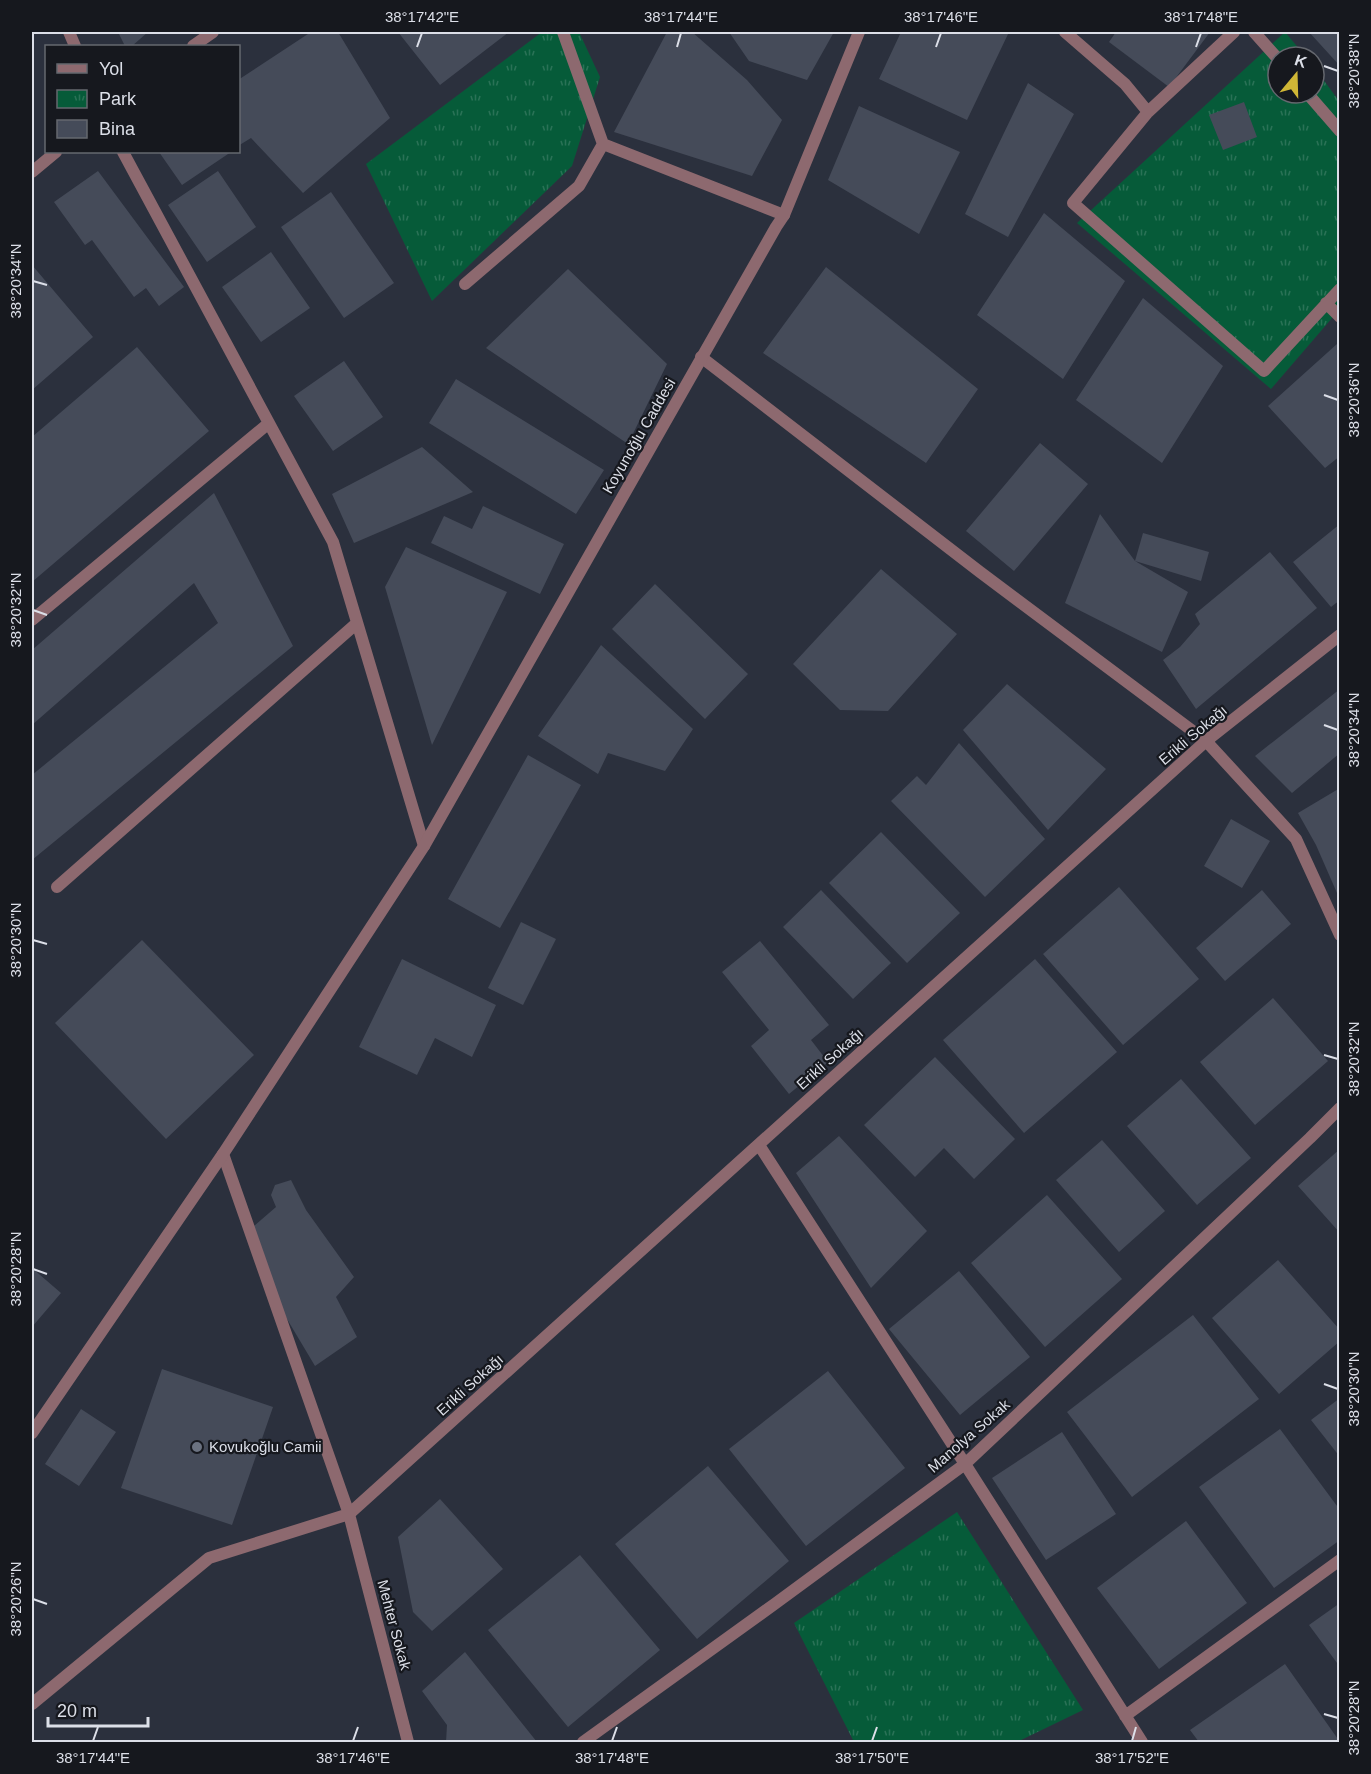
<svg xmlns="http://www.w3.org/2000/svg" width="1371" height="1774" font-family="Helvetica,sans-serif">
  <defs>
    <pattern id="park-tufts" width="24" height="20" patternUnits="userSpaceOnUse" patternTransform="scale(1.5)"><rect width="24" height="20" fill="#065b39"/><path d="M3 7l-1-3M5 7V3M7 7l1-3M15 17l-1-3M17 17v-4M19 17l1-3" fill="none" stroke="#2a7256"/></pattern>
  </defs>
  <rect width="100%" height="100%" fill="#2b303d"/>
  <path fill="url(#park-tufts)" d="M542 32H579L600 77 572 166 432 301 366 164Z
    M1285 32 1306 57H1278V93H1314V67L1339 101V310L1271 389 1077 223Z
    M957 1512 1083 1710 1017 1742H854L794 1623Z"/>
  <path fill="#454b59" d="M118 32H148L132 46H125Z
    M311 32H338L390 118 303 193 251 138 238 146V80Z
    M398 32H509L440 85Z
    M667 32H692L747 80 782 120 752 176 614 132Z
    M729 32H834L807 80 749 61Z
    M901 32H1009L967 120 879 79Z
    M1116 32H1210L1169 87 1109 42Z
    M1309 32H1340V66Z
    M1028 83 1074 114 1008 237 965 214Z
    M1244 102 1257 137 1223 150 1209 115Z
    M859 106 960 152 919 234 828 180Z
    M159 152H231L182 185Z
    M98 171 184 287 159 306 146 288 134 297 92 240 85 245 54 202Z
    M218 171 256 227 207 262 168 205Z
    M331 192 394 283 344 318 281 227Z
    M1044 213 1125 281 1063 379 977 315Z
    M271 252 310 308 261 342 222 287Z
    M32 265 93 337 32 390Z
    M826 267 978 389 926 463 763 353Z
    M568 269 667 364 628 444 486 348Z
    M1143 298 1223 366 1162 463 1076 400Z
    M1337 344 1340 347V456L1325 468 1268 406Z
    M137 347 209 431 32 582V437Z
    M344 361 383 417 333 451 294 396Z
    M456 379 604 470 576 514 429 423Z
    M1040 443 1088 484 1014 571 966 531Z
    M422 447 473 492 354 543 332 494Z
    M214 493 293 646 32 860V775L218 623 194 583 32 725V650Z
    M483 506 564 544 540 594 431 543 444 516 472 529Z
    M1100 514 1135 561 1143 533 1209 552 1201 581 1135 561 1188 592 1162 652 1065 603Z
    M1340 524V600L1331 607 1293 562Z
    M406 547 507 592 432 745 385 587Z
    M1270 552 1317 608 1196 709 1163 660 1180 647 1200 624 1195 614Z
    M881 569 957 634 888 711 840 710 793 664Z
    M655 584 748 674 705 719 612 629Z
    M601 645 693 729 665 771 608 753 598 774 538 736Z
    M1007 684 1106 769 1048 830 963 730Z
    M1340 689V753L1292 793 1255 756Z
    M959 743 1045 839 985 897 891 801 917 776 926 785Z
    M528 755 581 785 500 928 448 899Z
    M1340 788V891L1337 893 1316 845 1298 813Z
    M1231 819 1270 841 1242 888 1204 866Z
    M881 832 960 913 907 963 829 883Z
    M1119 887 1199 979 1123 1045 1043 954Z
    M821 890 891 963 853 999 783 927Z
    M1262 890 1291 924 1225 981 1196 948Z
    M521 922 556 939 523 1005 488 988Z
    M142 940 254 1055 166 1139 55 1023Z
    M760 941 829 1025 811 1040 828 1062 789 1094 751 1046 769 1030 722 972Z
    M402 959 496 1005 472 1057 435 1038 417 1075 359 1047Z
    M1035 959 1117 1052 1024 1133 943 1040Z
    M1273 998 1328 1061 1255 1125 1200 1062Z
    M935 1057 1015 1139 974 1179 944 1148 915 1177 864 1125Z
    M1181 1079 1251 1158 1197 1205 1127 1126Z
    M839 1136 927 1231 871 1288 796 1173Z
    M1102 1140 1165 1211 1119 1252 1056 1180Z
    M1340 1149V1233L1298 1186Z
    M291 1180 306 1210 354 1277 336 1297 357 1337 315 1366 284 1314 254 1226 276 1207 271 1195 275 1185Z
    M1047 1195 1122 1279 1045 1347 971 1263Z
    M1278 1260 1340 1330V1341L1279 1394 1212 1318Z
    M32 1268 61 1293 32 1327Z
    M959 1271 1030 1357 960 1415 889 1329Z
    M1193 1315 1259 1399 1132 1497 1067 1412Z
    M162 1369 273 1407 232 1525 121 1488Z
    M828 1371 905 1468 806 1546 729 1449Z
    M1340 1398V1457L1311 1420Z
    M81 1409 116 1432 79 1486 45 1464Z
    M1280 1429 1340 1510V1540L1274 1588 1199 1487Z
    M1062 1432 1116 1514 1046 1560 992 1478Z
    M708 1466 789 1561 697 1639 615 1544Z
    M440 1499 503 1569 432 1631 413 1612 398 1537Z
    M1186 1521 1247 1603 1159 1669 1097 1588Z
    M580 1555 660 1650 568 1727 488 1630Z
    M1340 1603V1667L1309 1625Z
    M465 1652 537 1742H446L447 1725 422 1691Z
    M1285 1664 1340 1742H1199L1190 1730Z"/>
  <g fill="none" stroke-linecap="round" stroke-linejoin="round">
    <path stroke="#8d696f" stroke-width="12" d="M69 32 75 46
      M1065 32 1125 84 1148 112
      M1234 32 1148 112 1073 203 1264 371 1340 289
      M1254 32 1278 59
      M1307 93 1340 131
      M603 144 784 215
      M123 152 333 542 424 846
      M465 284 579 186 603 144 563 32
      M1326 303 1340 317
      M701 357 980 572 1206 741 1296 839 1340 935
      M32 620 269 423
      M57 887 357 623
      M759 1145 965 1464 1142 1742
      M223 1154 349 1514 408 1742
      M32 1704 209 1558 349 1514 1206 741 1340 635
      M1125 1716 1340 1560
      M583 1742 776 1603 965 1464 1310 1138 1340 1108"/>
    <path stroke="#8d696f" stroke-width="12" d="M193 46 213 32
      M32 172 56 152
      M32 1433 223 1154 424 846 776 227 784 215 859 32"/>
  </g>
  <path fill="none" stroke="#dcdfe8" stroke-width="2" d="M417 47 422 33M677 47 681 33M936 47 941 33M1196 47 1201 33M1324 66 1338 71M33 281 47 285M1324 395 1338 400M33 610 47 615M1324 725 1338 730M33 940 47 944M1324 1055 1338 1059M33 1269 47 1274M1324 1384 1338 1389M33 1599 47 1604M1324 1714 1338 1718M93 1741 98 1727M353 1741 358 1727M612 1741 617 1727M872 1741 877 1727M1132 1741 1136 1727"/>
  <circle fill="#6b7280" stroke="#16181e" stroke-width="2" cx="197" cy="1447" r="6"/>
  <g text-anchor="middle" stroke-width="4.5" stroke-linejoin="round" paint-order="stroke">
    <g font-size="15" fill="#dcdfe8" stroke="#16181e">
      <text transform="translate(639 436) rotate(-60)" y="5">Koyunoğlu Caddesi</text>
      <text transform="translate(1193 735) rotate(-40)" y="5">Erikli Sokağı</text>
      <text transform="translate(830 1059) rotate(-42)" y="5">Erikli Sokağı</text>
      <text transform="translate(470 1385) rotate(-42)" y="5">Erikli Sokağı</text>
      <text transform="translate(969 1436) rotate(-41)" y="5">Manolya Sokak</text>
      <text transform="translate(394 1625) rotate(75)" y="5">Mehter Sokak</text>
    </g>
    <g font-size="15" fill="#dcdfe8" stroke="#16181e" text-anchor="start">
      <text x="209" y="1452">Kovukoğlu Camii</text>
    </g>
  </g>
  <rect width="1371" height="1774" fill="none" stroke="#16181e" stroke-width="66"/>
  <rect x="45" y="45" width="195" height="108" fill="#16181e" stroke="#65686f" stroke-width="1.5"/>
  <rect x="57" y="64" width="30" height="9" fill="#8d696f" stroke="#65686f" stroke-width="1.5"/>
  <text x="99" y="75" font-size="18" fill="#dcdfe8">Yol</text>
  <rect x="57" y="90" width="30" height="18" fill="url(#park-tufts)" stroke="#65686f" stroke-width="1.5"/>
  <text x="99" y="105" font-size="18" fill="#dcdfe8">Park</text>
  <rect x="57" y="120" width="30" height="18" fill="#454b59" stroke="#65686f" stroke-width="1.5"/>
  <text x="99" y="135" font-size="18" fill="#dcdfe8">Bina</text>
  <g transform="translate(1296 75) rotate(19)"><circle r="28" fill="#16181e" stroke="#65686f" stroke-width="1.5"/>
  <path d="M0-4.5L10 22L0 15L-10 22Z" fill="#d0b736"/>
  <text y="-9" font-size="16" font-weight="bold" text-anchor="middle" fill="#dcdfe8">K</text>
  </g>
  <path d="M48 1717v9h100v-9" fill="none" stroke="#dcdfe8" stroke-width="3"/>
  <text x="57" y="1717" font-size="18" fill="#dcdfe8" stroke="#16181e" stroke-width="4.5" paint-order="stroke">20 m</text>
  <rect x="33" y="33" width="1305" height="1708" fill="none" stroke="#dcdfe8" stroke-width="2"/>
  <g font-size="15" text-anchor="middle" fill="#dcdfe8">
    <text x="422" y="22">38°17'42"E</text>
    <text x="681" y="22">38°17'44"E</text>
    <text x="941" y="22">38°17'46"E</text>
    <text x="1201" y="22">38°17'48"E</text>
    <text transform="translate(1354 71) rotate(-90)" y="5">38°20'38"N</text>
    <text transform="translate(16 281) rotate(-90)" y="5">38°20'34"N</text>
    <text transform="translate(1354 400) rotate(-90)" y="5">38°20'36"N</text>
    <text transform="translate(16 610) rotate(-90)" y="5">38°20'32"N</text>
    <text transform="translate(1354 730) rotate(-90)" y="5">38°20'34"N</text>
    <text transform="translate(16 940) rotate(-90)" y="5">38°20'30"N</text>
    <text transform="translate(1354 1059) rotate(-90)" y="5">38°20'32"N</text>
    <text transform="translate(16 1269) rotate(-90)" y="5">38°20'28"N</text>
    <text transform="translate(1354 1389) rotate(-90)" y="5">38°20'30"N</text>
    <text transform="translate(16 1599) rotate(-90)" y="5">38°20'26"N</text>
    <text transform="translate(1354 1718) rotate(-90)" y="5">38°20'28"N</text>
    <text x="93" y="1763">38°17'44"E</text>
    <text x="353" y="1763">38°17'46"E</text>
    <text x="612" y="1763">38°17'48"E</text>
    <text x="872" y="1763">38°17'50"E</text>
    <text x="1132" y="1763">38°17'52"E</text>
  </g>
</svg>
